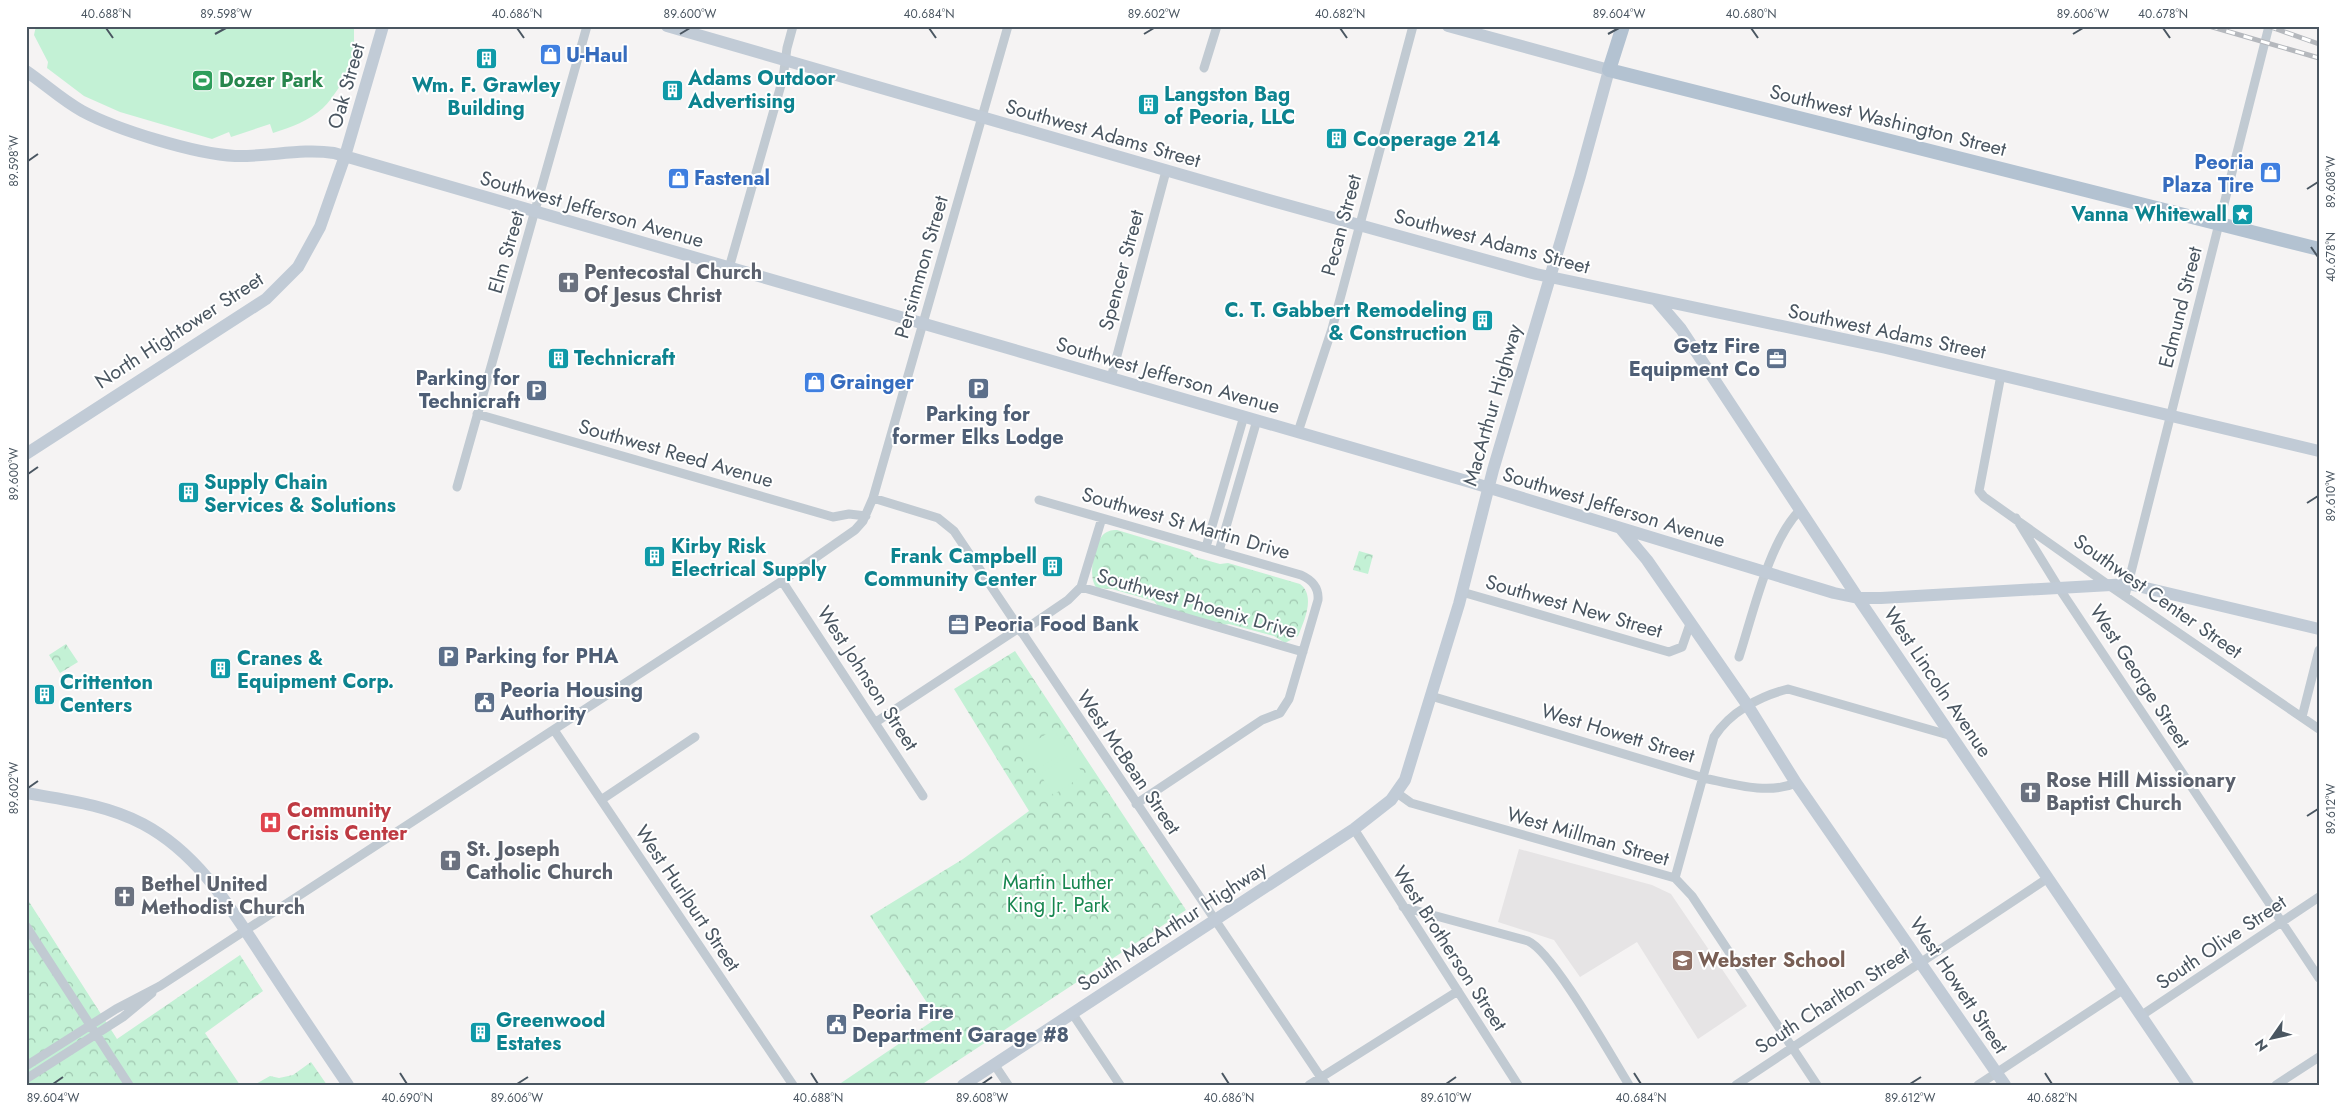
<svg xmlns="http://www.w3.org/2000/svg" width="2345" height="1111" font-family="Jost,sans-serif">
  <defs>
    <pattern id="park-crowns" width="20" height="18" patternUnits="userSpaceOnUse" patternTransform="scale(1.25)"><rect width="20" height="18" fill="#c3f1d5"/><path d="M2 6a3 3 0 1 1 6 0M12 15a3 3 0 1 1 6 0" fill="none" stroke="#a0c6b0"/></pattern>
  </defs>
  <rect width="100%" height="100%" fill="#f5f3f3"/>
  <path fill="#e6e4e5" d="M1519 849 1652 885 1671 894 1747 1006 1698 1039 1637 942 1580 977 1554 940 1498 922Z"/>
  <path fill="url(#park-crowns)" d="M1117 530 1190 552 1195 557 1220 564 1228 563 1300 584C1316 596 1304 621 1298 636L1285 643 1274 636 1229 624 1224 625 1158 606 1154 601 1112 589 1097 588C1087 578 1094 546 1102 536 1106 531 1111 530 1117 530Z
    M1359 551 1373 555 1368 574 1353 570Z
    M66 644 78 662 60 673 49 655Z
    M1015 651 1186 910 921 1085H838L937 1018 870 916 963 859 1029 811 954 689Z
    M26 897 117 1039 240 955 263 991 205 1033 240 1085H26Z
    M311 1062 327 1085H254L270 1076 279 1078 293 1075Z"/>
  <path fill="#c3f1d5" d="M36 26H354V55L358 56 354 70C347 73 333 99 323 108 309 121 291 127 273 133L270 124 231 137 229 132 212 139 120 112 84 96 47 68 48 62 34 35Z
    M1054 729 1067 750 1036 770 1023 749Z
    M1070 754 1084 775 1053 795 1040 774Z"/>
  <g fill="none" stroke-linecap="round" stroke-linejoin="round">
    <path stroke="#c1cad2" stroke-width="9" d="M1204 68 1217 26
      M729 268 783 78 787 48 793 26
      M2001 375 1979 491 1984 497 2107 584 2319 729
      M1111 378 1166 171
      M477 414 833 517 849 514 866 516
      M1298 432 1332 329 1413 26
      M457 487 587 26
      M873 498 938 518 954 531 1326 1085
      M1039 500 1301 575C1312 580 1319 587 1318 600L1289 699 1280 713 1262 720 1136 804
      M2016 518 2059 588 2319 978
      M1206 547 1244 416
      M1219 551 1257 420
      M782 581 923 796
      M1081 587 1303 652
      M1462 592 1669 652 1682 647 1690 624
      M2125 596 2269 26
      M1021 632 1068 600 1081 587 1102 518
      M1739 657C1753 614 1769 541 1800 510
      M1431 696 1704 778C1733 784 1768 795 1796 783
      M2302 717 2319 650
      M876 722 1019 628
      M554 730 793 1085
      M1397 793 1411 803 1675 878 1692 896 1817 1085
      M601 800 695 737
      M1354 829 1518 1085
      M1675 878 1714 737C1730 712 1760 696 1788 689L1952 736
      M1403 907 1528 941C1553 952 1611 1056 1629 1085
      M26 926 129 1085
      M1072 1013 1120 1085
      M2142 1015 2319 897
      M994 1064 1008 1085
      M26 1066 116 1009 160 986 782 581 855 530 863 521 873 498 1008 26
      M26 1079 123 1017 152 993
      M1309 1085 1458 991
      M1736 1085 2048 878
      M1978 1085 2124 989
      M2276 1085 2319 1057"/>
    <path stroke="#c1cbd6" stroke-width="12" d="M667 26 1269 200 1536 274 1886 348 2319 451
      M26 71C45 84 62 100 82 111 117 130 196 154 235 156 269 157 301 148 334 153L1470 482 1834 593 1858 598H1881L2129 584 2319 629
      M1657 301 1681 329 1858 598 2188 1085
      M26 454 266 299 298 267 320 227 345 156 383 26
      M1621 529 1647 560 1748 706 1796 783 2005 1085
      M26 793C66 800 107 805 143 824 201 855 233 912 268 965 294 1005 321 1045 348 1085
      M963 1085 1354 829 1391 800 1405 780 1459 604 1493 470 1580 176 1609 70 1448 26"/>
    <path stroke="#b3c2d1" stroke-width="14" d="M1623 26 1609 70 2319 249"/>
    <defs>
      <path id="rail" d="M2209 26 2319 58
        M2268 26 2319 44"/>
    </defs>
    <use href="#rail" stroke="#b5b8bd" stroke-width="5"/>
    <use href="#rail" stroke="#fff" stroke-width="3" stroke-dasharray="9" stroke-linecap="butt"/>
  </g>
  <path fill="none" stroke="#4a5661" stroke-width="2" d="M106 28 113 38M517 28 524 38M929 28 936 38M1340 28 1347 38M1751 28 1758 38M2163 28 2170 38M215 34 226 28M680 34 690 28M1144 34 1154 28M1608 34 1619 28M2073 34 2083 28M28 161 38 154M2307 189 2318 182M2311 247 2318 257M28 474 38 467M2307 503 2318 496M28 788 38 781M2307 816 2318 809M400 1073 407 1084M811 1073 818 1084M1222 1073 1229 1084M1634 1073 1641 1084M2045 1073 2052 1084M53 1084 63 1077M517 1084 528 1077M982 1084 992 1077M1446 1084 1456 1077M1910 1084 1921 1077"/>
  <defs>
    <symbol id="shop-square" viewBox="-11 -11 22 22"><rect x="-9" y="-9" width="18" height="18" rx="4" fill="#3f7fe0" stroke="#fff"/><path d="M-5-2.5h2.3a2.7 3.5 0 0 1 5.4 0H5L5.5 6h-11ZM-1.5-2.5h3a1.5 2.3 0 0 0-3 0Z" fill="#fff"/></symbol>
    <symbol id="building-square" viewBox="-11 -11 22 22"><rect x="-9" y="-9" width="18" height="18" rx="4" fill="#0f9aa8" stroke="#fff"/><path d="M-4-6H4V6H1V3H-1V6H-4ZM-2.5-4.3h1.7v1.8h-1.7ZM.8-4.3h1.7v1.8H.8ZM-2.5-1h1.7V.8h-1.7ZM.8-1h1.7V.8H.8Z" fill="#fff"/></symbol>
    <symbol id="stadium-square" viewBox="-11 -11 22 22"><rect x="-9" y="-9" width="18" height="18" rx="4" fill="#2e9e5b" stroke="#fff"/><path d="M0-5a6.5 5 0 1 0 0 10a6.5 5 0 1 0 0-10ZM-3.5-1.8h7v3.6h-7Z" fill="#fff"/></symbol>
    <symbol id="sight-square" viewBox="-11 -11 22 22"><rect x="-9" y="-9" width="18" height="18" rx="4" fill="#0f9aa8" stroke="#fff"/><path d="M0-6L1.8-2.2L6-1.7L2.9 1.2L3.7 5.4L0 3.3L-3.7 5.4L-2.9 1.2L-6-1.7L-1.8-2.2Z" fill="#fff"/></symbol>
    <symbol id="church-square" viewBox="-11 -11 22 22"><rect x="-9" y="-9" width="18" height="18" rx="4" fill="#6b7280" stroke="#fff"/><path d="M-1.2-6h2.4v3.5h3.3v2.4h-3.3V6h-2.4V-.1h-3.3v-2.4h3.3Z" fill="#fff"/></symbol>
    <symbol id="office-square" viewBox="-11 -11 22 22"><rect x="-9" y="-9" width="18" height="18" rx="4" fill="#5c6f8a" stroke="#fff"/><path d="M-6-3h4V-5.5h4V-3h4V5H-6ZM-1-4.5V-3h2v-1.5ZM-6 0V1H6V0Z" fill="#fff"/></symbol>
    <symbol id="parking-square" viewBox="-11 -11 22 22"><rect x="-9" y="-9" width="18" height="18" rx="4" fill="#5c6f8a" stroke="#fff"/><path d="M-3.5-5.5H1a3.5 3.5 0 0 1 0 7H-1V5.5H-3.5ZM-1-3.4V-.6H.8a1.4 1.4 0 0 0 0-2.8Z" fill="#fff"/></symbol>
    <symbol id="civic-square" viewBox="-11 -11 22 22"><rect x="-9" y="-9" width="18" height="18" rx="4" fill="#5c6f8a" stroke="#fff"/><path d="M-.6-6.5H3V-4.5H.6V-3L4-1V1h2V6H-6V1h2V-1L-.6-3ZM-1.2 2.5V6h2.4V2.5Z" fill="#fff"/></symbol>
    <symbol id="hospital-square" viewBox="-11 -11 22 22"><rect x="-9" y="-9" width="18" height="18" rx="4" fill="#e0444e" stroke="#fff"/><path d="M-5-5h3v3.5h4V-5h3V5h-3V1.5h-4V5h-3Z" fill="#fff"/></symbol>
    <symbol id="school-square" viewBox="-11 -11 22 22"><rect x="-9" y="-9" width="18" height="18" rx="4" fill="#8d6e63" stroke="#fff"/><path d="M0-5L7-2L0 1L-7-2ZM-4 1L0 2.5L4 1V4Q0 6-4 4Z" fill="#fff"/></symbol>
  </defs>
  <g fill-rule="evenodd">
    <use href="#shop-square" x="538" y="42" width="25" height="25"/>
    <use href="#building-square" x="474" y="46" width="25" height="25"/>
    <use href="#stadium-square" x="190" y="68" width="25" height="25"/>
    <use href="#building-square" x="660" y="78" width="25" height="25"/>
    <use href="#building-square" x="1136" y="92" width="25" height="25"/>
    <use href="#building-square" x="1324" y="126" width="25" height="25"/>
    <use href="#shop-square" x="2258" y="160" width="25" height="25"/>
    <use href="#shop-square" x="666" y="166" width="25" height="25"/>
    <use href="#sight-square" x="2230" y="202" width="25" height="25"/>
    <use href="#church-square" x="556" y="270" width="25" height="25"/>
    <use href="#building-square" x="1470" y="308" width="25" height="25"/>
    <use href="#building-square" x="546" y="346" width="25" height="25"/>
    <use href="#office-square" x="1764" y="346" width="25" height="25"/>
    <use href="#shop-square" x="802" y="370" width="25" height="25"/>
    <use href="#parking-square" x="966" y="376" width="25" height="25"/>
    <use href="#parking-square" x="524" y="378" width="25" height="25"/>
    <use href="#building-square" x="176" y="480" width="25" height="25"/>
    <use href="#building-square" x="642" y="544" width="25" height="25"/>
    <use href="#building-square" x="1040" y="554" width="25" height="25"/>
    <use href="#office-square" x="946" y="612" width="25" height="25"/>
    <use href="#parking-square" x="436" y="644" width="25" height="25"/>
    <use href="#building-square" x="208" y="656" width="25" height="25"/>
    <use href="#building-square" x="32" y="682" width="25" height="25"/>
    <use href="#civic-square" x="472" y="690" width="25" height="25"/>
    <use href="#church-square" x="2018" y="780" width="25" height="25"/>
    <use href="#hospital-square" x="258" y="810" width="25" height="25"/>
    <use href="#church-square" x="438" y="848" width="25" height="25"/>
    <use href="#church-square" x="112" y="884" width="25" height="25"/>
    <use href="#school-square" x="1670" y="948" width="25" height="25"/>
    <use href="#civic-square" x="824" y="1012" width="25" height="25"/>
    <use href="#building-square" x="468" y="1020" width="25" height="25"/>
  </g>
  <g text-anchor="middle" stroke-width="4" stroke-linejoin="round" paint-order="stroke">
    <g font-size="20" font-weight="bold" fill="#366cbe" stroke="#fff" text-anchor="start">
      <text x="566" y="62">U-Haul</text>
      <text x="2254" y="169" text-anchor="end">Peoria<tspan x="2254" dy="23">Plaza Tire</tspan></text>
      <text x="694" y="185">Fastenal</text>
      <text x="830" y="389">Grainger</text>
    </g>
    <g font-size="20" font-weight="bold" fill="#0d838f" stroke="#fff" text-anchor="start">
      <text x="688" y="85">Adams Outdoor<tspan x="688" dy="23">Advertising</tspan></text>
      <text x="486" y="92" text-anchor="middle">Wm. F. Grawley<tspan x="486" dy="23">Building</tspan></text>
      <text x="1164" y="101">Langston Bag<tspan x="1164" dy="23">of Peoria, LLC</tspan></text>
      <text x="1353" y="146">Cooperage 214</text>
      <text x="2227" y="221" text-anchor="end">Vanna Whitewall</text>
      <text x="1467" y="317" text-anchor="end">C. T. Gabbert Remodeling<tspan x="1467" dy="23">&amp; Construction</tspan></text>
      <text x="574" y="365">Technicraft</text>
      <text x="204" y="489">Supply Chain<tspan x="204" dy="23">Services &amp; Solutions</tspan></text>
      <text x="671" y="553">Kirby Risk<tspan x="671" dy="23">Electrical Supply</tspan></text>
      <text x="1037" y="563" text-anchor="end">Frank Campbell<tspan x="1037" dy="23">Community Center</tspan></text>
      <text x="237" y="665">Cranes &amp;<tspan x="237" dy="23">Equipment Corp.</tspan></text>
      <text x="60" y="689">Crittenton<tspan x="60" dy="23">Centers</tspan></text>
      <text x="496" y="1027">Greenwood<tspan x="496" dy="23">Estates</tspan></text>
    </g>
    <g font-size="20" font-weight="bold" fill="#27864d" stroke="#fff" text-anchor="start">
      <text x="219" y="87">Dozer Park</text>
    </g>
    <g font-size="20" fill="#4a5661" stroke="#fff">
      <text transform="translate(346 86) rotate(-74)" y="7">Oak Street</text>
      <text transform="translate(1888 120) rotate(14)" y="7">Southwest Washington Street</text>
      <text transform="translate(1103 133) rotate(16)" y="7">Southwest Adams Street</text>
      <text transform="translate(592 209) rotate(16)" y="7">Southwest Jefferson Avenue</text>
      <text transform="translate(1341 225) rotate(-75)" y="7">Pecan Street</text>
      <text transform="translate(1492 241) rotate(15)" y="7">Southwest Adams Street</text>
      <text transform="translate(506 252) rotate(-74)" y="7">Elm Street</text>
      <text transform="translate(921 267) rotate(-74)" y="7">Persimmon Street</text>
      <text transform="translate(1121 270) rotate(-75)" y="7">Spencer Street</text>
      <text transform="translate(2180 307) rotate(-76)" y="7">Edmund Street</text>
      <text transform="translate(179 330) rotate(-33)" y="7">North Hightower Street</text>
      <text transform="translate(1887 331) rotate(12)" y="7">Southwest Adams Street</text>
      <text transform="translate(1168 375) rotate(16)" y="7">Southwest Jefferson Avenue</text>
      <text transform="translate(1492 405) rotate(-74)" y="7">MacArthur Highway</text>
      <text transform="translate(676 453) rotate(16)" y="7">Southwest Reed Avenue</text>
      <text transform="translate(1614 507) rotate(17)" y="7">Southwest Jefferson Avenue</text>
      <text transform="translate(1186 523) rotate(16)" y="7">Southwest St Martin Drive</text>
      <text transform="translate(2158 596) rotate(35)" y="7">Southwest Center Street</text>
      <text transform="translate(1197 603) rotate(16)" y="7">Southwest Phoenix Drive</text>
      <text transform="translate(1574 606) rotate(16)" y="7">Southwest New Street</text>
      <text transform="translate(2140 676) rotate(57)" y="7">West George Street</text>
      <text transform="translate(868 678) rotate(57)" y="7">West Johnson Street</text>
      <text transform="translate(1938 682) rotate(56)" y="7">West Lincoln Avenue</text>
      <text transform="translate(1618 733) rotate(17)" y="7">West Howett Street</text>
      <text transform="translate(1129 762) rotate(56)" y="7">West McBean Street</text>
      <text transform="translate(1588 836) rotate(16)" y="7">West Millman Street</text>
      <text transform="translate(688 898) rotate(56)" y="7">West Hurlburt Street</text>
      <text transform="translate(1172 926) rotate(-33)" y="7">South MacArthur Highway</text>
      <text transform="translate(2221 942) rotate(-34)" y="7">South Olive Street</text>
      <text transform="translate(1450 948) rotate(57)" y="7">West Brotherson Street</text>
      <text transform="translate(1959 985) rotate(56)" y="7">West Howett Street</text>
      <text transform="translate(1832 1000) rotate(-33)" y="7">South Charlton Street</text>
    </g>
    <g font-size="20" font-weight="bold" fill="#5b616d" stroke="#fff" text-anchor="start">
      <text x="584" y="279">Pentecostal Church<tspan x="584" dy="23">Of Jesus Christ</tspan></text>
      <text x="2046" y="787">Rose Hill Missionary<tspan x="2046" dy="23">Baptist Church</tspan></text>
      <text x="466" y="856">St. Joseph<tspan x="466" dy="23">Catholic Church</tspan></text>
      <text x="141" y="891">Bethel United<tspan x="141" dy="23">Methodist Church</tspan></text>
    </g>
    <g font-size="20" font-weight="bold" fill="#4e5e75" stroke="#fff" text-anchor="start">
      <text x="1760" y="353" text-anchor="end">Getz Fire<tspan x="1760" dy="23">Equipment Co</tspan></text>
      <text x="520" y="385" text-anchor="end">Parking for<tspan x="520" dy="23">Technicraft</tspan></text>
      <text x="978" y="421" text-anchor="middle">Parking for<tspan x="978" dy="23">former Elks Lodge</tspan></text>
      <text x="974" y="631">Peoria Food Bank</text>
      <text x="465" y="663">Parking for PHA</text>
      <text x="500" y="697">Peoria Housing<tspan x="500" dy="23">Authority</tspan></text>
      <text x="852" y="1019">Peoria Fire<tspan x="852" dy="23">Department Garage #8</tspan></text>
    </g>
    <g font-size="20" font-weight="bold" fill="#be3a42" stroke="#fff" text-anchor="start">
      <text x="287" y="817">Community<tspan x="287" dy="23">Crisis Center</tspan></text>
    </g>
    <g font-size="20" fill="#17864f" stroke="#fff">
      <text x="1058" y="889">Martin Luther<tspan x="1058" dy="23">King Jr. Park</tspan></text>
    </g>
    <g font-size="20" font-weight="bold" fill="#785e54" stroke="#fff" text-anchor="start">
      <text x="1698" y="967">Webster School</text>
    </g>
  </g>
  <rect width="2345" height="1111" fill="none" stroke="#ffffff" stroke-width="55"/>
  <g transform="translate(2272 1038) rotate(236)" stroke="#ffffff" stroke-width="4" paint-order="stroke">
  <path d="M0-4L9 19L0 12L-9 19Z" fill="#4a5661"/>
  <text y="-8" font-size="14" font-weight="bold" text-anchor="middle" fill="#4a5661">N</text>
  </g>
  <rect x="28" y="28" width="2290" height="1056" fill="none" stroke="#4a5661" stroke-width="2"/>
  <g font-size="12" text-anchor="middle" fill="#4a5661">
    <text x="106" y="18">40.688°N</text>
    <text x="226" y="18">89.598°W</text>
    <text x="517" y="18">40.686°N</text>
    <text x="690" y="18">89.600°W</text>
    <text x="929" y="18">40.684°N</text>
    <text x="1154" y="18">89.602°W</text>
    <text x="1340" y="18">40.682°N</text>
    <text x="1619" y="18">89.604°W</text>
    <text x="1751" y="18">40.680°N</text>
    <text x="2083" y="18">89.606°W</text>
    <text x="2163" y="18">40.678°N</text>
    <text transform="translate(14 161) rotate(-90)" y="4">89.598°W</text>
    <text transform="translate(2331 182) rotate(-90)" y="4">89.608°W</text>
    <text transform="translate(2331 257) rotate(-90)" y="4">40.678°N</text>
    <text transform="translate(14 474) rotate(-90)" y="4">89.600°W</text>
    <text transform="translate(2331 496) rotate(-90)" y="4">89.610°W</text>
    <text transform="translate(14 788) rotate(-90)" y="4">89.602°W</text>
    <text transform="translate(2331 809) rotate(-90)" y="4">89.612°W</text>
    <text x="53" y="1102">89.604°W</text>
    <text x="407" y="1102">40.690°N</text>
    <text x="517" y="1102">89.606°W</text>
    <text x="818" y="1102">40.688°N</text>
    <text x="982" y="1102">89.608°W</text>
    <text x="1229" y="1102">40.686°N</text>
    <text x="1446" y="1102">89.610°W</text>
    <text x="1641" y="1102">40.684°N</text>
    <text x="1910" y="1102">89.612°W</text>
    <text x="2052" y="1102">40.682°N</text>
  </g>
</svg>
